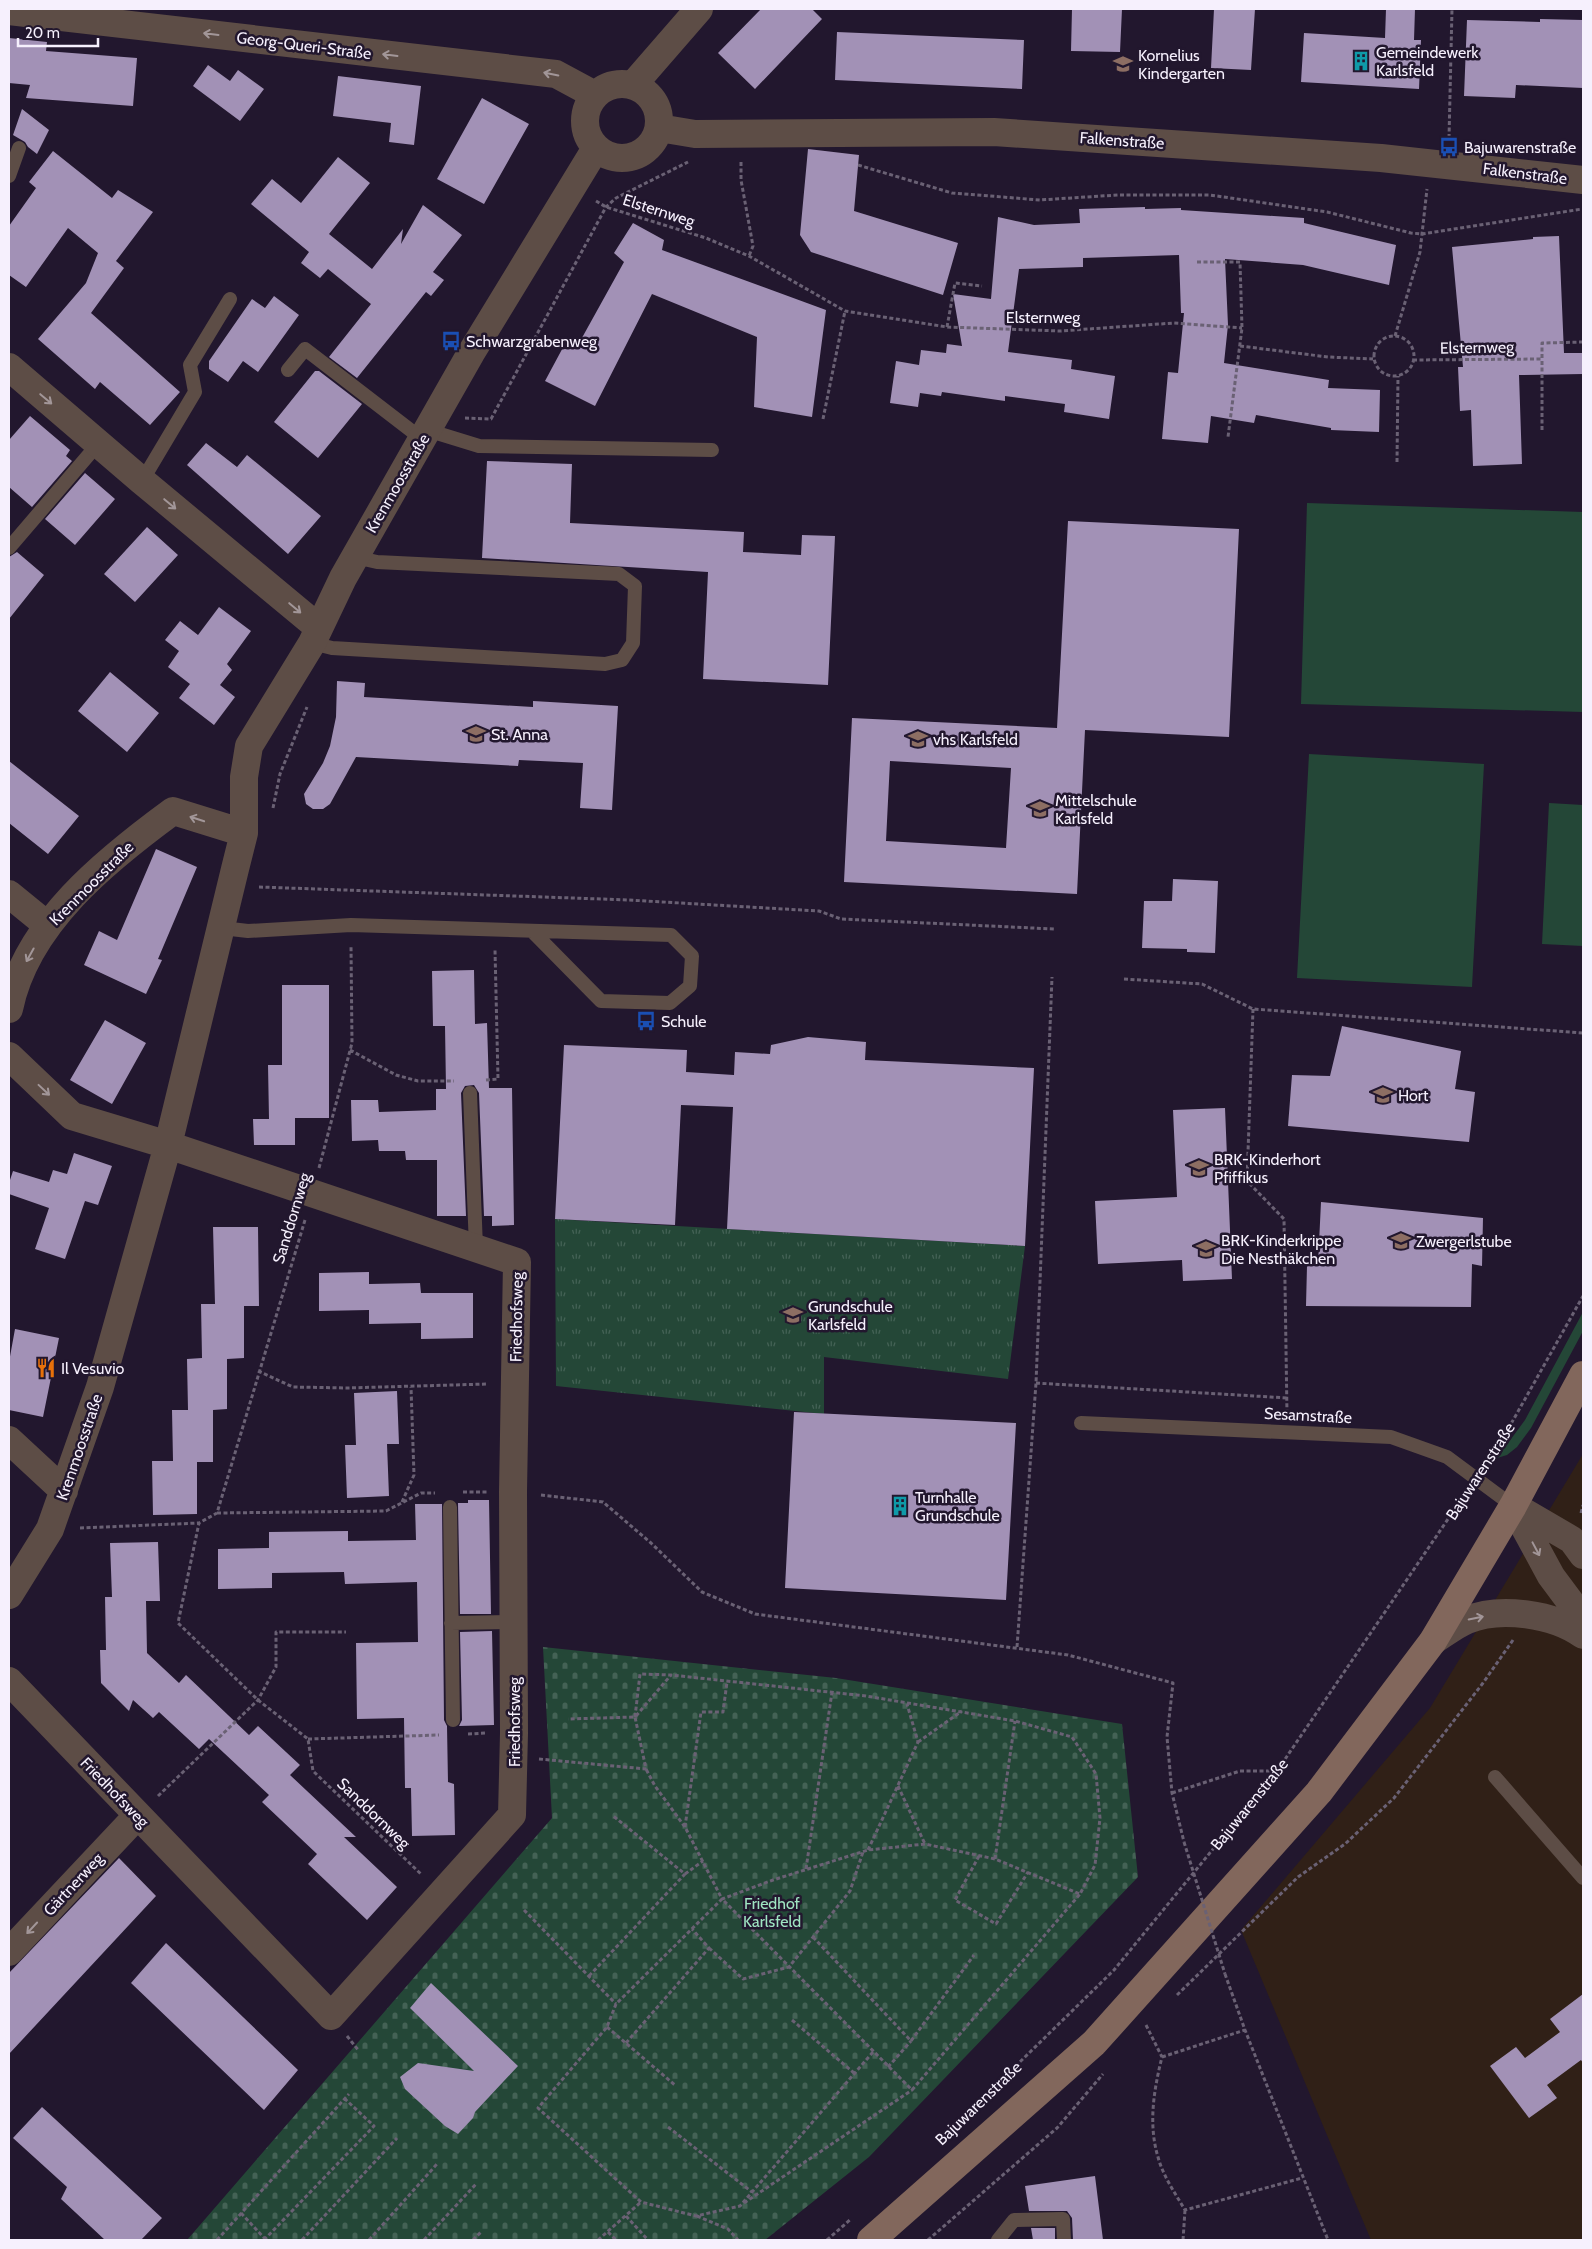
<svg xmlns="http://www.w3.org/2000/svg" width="1592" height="2249" font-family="Cabin,sans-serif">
  <defs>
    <pattern id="cemetery-stones" width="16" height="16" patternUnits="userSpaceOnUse" patternTransform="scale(1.25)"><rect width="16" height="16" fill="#244737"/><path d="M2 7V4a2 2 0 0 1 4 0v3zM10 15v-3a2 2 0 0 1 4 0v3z" fill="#446255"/></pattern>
    <pattern id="park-tufts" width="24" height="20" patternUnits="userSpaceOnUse" patternTransform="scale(1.25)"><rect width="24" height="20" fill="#244737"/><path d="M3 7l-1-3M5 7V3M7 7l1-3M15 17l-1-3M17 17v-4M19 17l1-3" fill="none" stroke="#446255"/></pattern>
  </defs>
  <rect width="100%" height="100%" fill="#22172e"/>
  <path fill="#302017" d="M1583 1454V2240H1371L1241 1930 1430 1708Z"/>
  <path fill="#244737" d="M1307 503 1583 512V712L1301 704Z
    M1309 754 1484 764 1472 987 1297 978Z
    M1549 803 1583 805V946L1542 944Z
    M1583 1312V1331L1531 1428 1517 1447 1507 1455 1497 1458 1525 1420Z"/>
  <path fill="url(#cemetery-stones)" d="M543 1647 836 1678 1122 1724 1138 1877 869 2157 765 2240H187L552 1818Z"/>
  <path fill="url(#park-tufts)" d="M555 1219 1025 1246 1008 1379 824 1357V1414L556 1386Z"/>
  <path fill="#a291b6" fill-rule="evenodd" d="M761 9H812L822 19 755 89 718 53Z
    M1072 9H1122L1120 52 1071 51Z
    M1214 9H1255L1251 70 1211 68Z
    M1386 9H1415L1414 40H1421L1419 89 1301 82 1304 33 1385 38Z
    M1540 19 1583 20V88L1516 85 1515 98 1464 96 1467 20 1540 22Z
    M837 32 1024 40 1022 89 835 80Z
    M9 38 47 42 46 51 137 58 133 106 26 98 30 85 9 83Z
    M208 65 230 81 238 70 264 89 240 121 193 86Z
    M338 76 421 86 414 145 389 142 391 123 333 116Z
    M482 98 529 124 484 204 437 179Z
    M22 109 49 130 37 154 28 147 25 142 13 135Z
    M808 149 859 155 854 211 958 243 943 295 811 252 800 235Z
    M53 151 112 198 118 190 153 212 116 261 124 268 91 313 180 392 150 425 100 382 95 389 38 339 86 283 98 253 68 228 26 287 9 275V226L36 188 29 182Z
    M338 157 370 183 329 234 372 269 403 229 401 244 423 205 462 235 433 272 444 280 431 296 426 292 357 378 329 357 371 304 328 269 320 278 301 263 309 252 251 204 272 179 301 203Z
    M1145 207V209L1181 208V210L1304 218V223L1396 245 1389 285 1303 265 1225 259 1228 325 1224 363 1329 380 1328 388 1380 390 1379 432 1331 430V428L1256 415 1254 423 1211 416 1208 443 1162 439 1168 372 1178 373 1184 313H1181L1179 255 1083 258V267L1019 269 1008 352 1072 360 1071 369 1115 376 1109 419 1064 412 1065 404 1005 396V401L942 392 941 396 920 393 918 407 890 403 896 361 919 365 921 350 946 353 947 344 962 346 953 294 991 299 998 217 1034 225 1080 223 1079 209Z
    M633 223 664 240 662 250 826 310 812 417 754 407 757 337 652 294 595 406 545 381 567 340 578 345 624 262 614 253Z
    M1559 236 1564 353H1583V374L1519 375 1522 464 1473 466 1471 410 1460 411 1458 367H1463L1452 247 1533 239V237Z
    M274 296 299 315 258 372 243 361 228 382 209 369V361L252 299 265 308Z
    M315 371H319L362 404 318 458 274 422Z
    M30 416 70 450 66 456 72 461 32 507 9 487V440Z
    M206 443 237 467 247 455 321 516 288 554 187 465Z
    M487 461 572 464 570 523 744 532 743 552 801 555 802 535 835 536 828 685 703 679 708 572 482 558Z
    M85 473 115 499 75 545 45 519Z
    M1068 521 1239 529 1229 737 1085 730 1077 894 844 882 852 718 1057 728ZM890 761 1011 768 1006 848 886 841Z
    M147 527 178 555 135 602 104 574Z
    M17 552 44 575 9 619V557Z
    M219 607 251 631 227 664 232 670 220 685 235 697 214 725 179 698 190 684 168 667 179 651 165 640 180 621 198 635Z
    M110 672 159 713 127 752 78 711Z
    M337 681 365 683 364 697 533 707V701L618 706 612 810 580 808 583 763 519 760 518 766 356 757 330 804 323 809H313L306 804 304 794 323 763 330 746 336 717Z
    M9 761 79 816 48 854 9 823Z
    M156 849 197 867 158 959 162 960 146 994 84 965 99 931 117 940Z
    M1173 879 1218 881 1215 953 1187 952V949L1142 948 1144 901H1172Z
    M474 970 475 1024 487 1023 489 1088H512L514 1225 492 1226V1216H484L479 1093 474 1085 465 1086 461 1093 466 1216H437V1160H406L405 1151H379L378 1140 352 1141 351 1100H378L379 1112 436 1110V1089H446L445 1026H433L432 971Z
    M282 985H329V1118H295V1145H254L253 1119H269L268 1065H282Z
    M105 1020 146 1043 112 1104 70 1080Z
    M1342 1026 1461 1051 1455 1089 1475 1092 1469 1142 1288 1126 1292 1075 1330 1076Z
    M808 1037 866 1042 865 1060 1034 1068 1025 1246 727 1229 733 1107 681 1105 675 1225 555 1219 564 1045 687 1050 686 1072 734 1075 735 1052 770 1054 771 1045Z
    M1225 1108 1232 1279 1183 1281 1182 1260 1098 1264 1095 1201 1177 1197 1173 1110Z
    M74 1153 112 1166 98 1205 85 1201 65 1259 35 1249 49 1208 9 1194V1183L13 1171 49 1182 53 1170 67 1174Z
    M1321 1202 1483 1218 1482 1266 1472 1264 1471 1307 1306 1306 1307 1266 1318 1264Z
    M213 1227H258L259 1306H244V1358L227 1359V1409L213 1410V1462H197V1514L153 1515 152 1461H173L172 1410H188L187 1359 202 1358 201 1304H215Z
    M369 1272V1284L420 1283 421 1293H473V1338L421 1339V1323L369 1324V1310L319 1311V1273Z
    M15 1329 59 1338 43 1417 9 1410V1362Z
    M397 1391 399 1444H387L389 1496 347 1498 345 1445H356L354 1393Z
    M794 1412 1016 1423 1006 1600 785 1588Z
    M468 1500H489L491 1614H460L458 1503H468Z
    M415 1504H442L444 1720 447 1726 448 1782 454 1784 455 1835 412 1836 411 1788H405L404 1718 357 1719 356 1643 418 1642 417 1582 345 1584 344 1572 272 1573V1588L218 1589V1549L269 1548V1532L348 1531V1541L416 1540Z
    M158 1542 160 1601H146L147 1653 179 1683 186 1675 249 1735 258 1726 300 1765 290 1775 356 1837H344L397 1887 367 1920 308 1864 317 1854 262 1802 269 1795 209 1739 199 1749 159 1712 153 1718 133 1700 129 1711 101 1683 100 1650H106L105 1597H112L110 1543Z
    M492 1631 494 1725 459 1726 462 1720 460 1632Z
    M119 1858 156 1896 9 2054V1973Z
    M166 1943 298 2070 264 2110 131 1983Z
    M431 1983 518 2066 475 2112 473 2118 458 2134 445 2126 405 2089 400 2077 418 2063 474 2071 410 2008Z
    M1583 1994V2063L1581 2060 1547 2085 1557 2098 1529 2118 1490 2066 1516 2047 1525 2058 1560 2032 1550 2019Z
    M42 2107 162 2218 141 2240H105L61 2199 67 2187 13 2138Z
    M1095 2176 1103 2240H1073L1072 2218 1067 2211H1029L1025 2186Z
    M1031 2228H1055V2240H1033Z"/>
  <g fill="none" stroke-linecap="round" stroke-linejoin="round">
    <path stroke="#6a6174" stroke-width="3" stroke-dasharray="4 2.5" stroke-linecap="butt" d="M1449 138 1452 9
      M741 162V180L753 246 749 256
      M858 165 952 193 1040 200 1118 195H1210L1327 212 1411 233 1422 234 1582 209
      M596 201 606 207 706 238 749 256 845 311 947 327 1060 331 1174 323 1242 328
      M1197 262H1240L1242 328 1228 437
      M947 327 955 283 982 286
      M1395 336 1420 252 1427 189
      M1374 356a20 20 0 1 1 40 0a20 20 0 1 1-40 0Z
      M1240 346 1328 357 1373 359
      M1413 360 1542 359V343L1583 342
      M465 418 491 419 606 207 616 198 688 162
      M823 419 845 311
      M1542 430V359
      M1397 462 1398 376
      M273 808 280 774 307 707
      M259 887 629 900 819 911 841 919 1054 929
      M1124 979 1202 984 1253 1009 1583 1033
      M1253 1009 1247 1181 1284 1219 1287 1414
      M350 1050 396 1075 418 1081H454
      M486 1080 498 1079 495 950
      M319 1168 352 1043 351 946
      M305 1220 217 1513 199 1523 178 1623 258 1700 308 1739 313 1771 422 1875
      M258 1371 293 1387 347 1388 487 1384
      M1036 1383 1288 1398
      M1489 1463 1583 1296
      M463 1492H487
      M541 1495 603 1502 651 1543 702 1592 755 1614 1068 1655 1173 1683 1167 1737 1172 1793 1184 1842
      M402 1502 414 1475 411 1387
      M217 1513 386 1511 421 1493H435
      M1581 1513 1583 1505
      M80 1528 199 1523
      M1017 1647 1036 1383 1052 977
      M636 1716 671 1675
      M635 1717 640 1674 671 1675 866 1696 1015 1721 1072 1737 1096 1774 1100 1818 1095 1865 1080 1894 995 1859 925 1844 868 1850 773 1880 722 1899 685 1827 655 1786 646 1769
      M468 1734 487 1733
      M308 1739 439 1735
      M918 1742 962 1711
      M539 1759 646 1769 635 1717 568 1719
      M898 1786 925 1844
      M1172 1793 1240 1771H1277
      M158 1796 258 1700 276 1667V1632H346
      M685 1827 701 1712H723L727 1682
      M868 1850 918 1742 907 1704
      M979 1856 955 1900 996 1924 1028 1872
      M995 1859 1015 1721
      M806 1869 832 1692
      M685 1874 703 1861
      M524 1910 616 2004
      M813 1937 911 2041 974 1955
      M709 1948 743 1979 789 1967 850 1891 863 1852
      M1225 1974 1245 2030 1328 2240
      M589 1976 685 1874 612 1815
      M1177 1995 1298 1877 1345 1844 1394 1798 1483 1683 1513 1640
      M792 2020 854 2073
      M1146 2025 1162 2057C1154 2089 1148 2124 1158 2157 1163 2176 1175 2193 1185 2210L1302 2178
      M607 2027 676 2086
      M347 2036 359 2051
      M626 2043 709 1948 692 1929
      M873 2052 740 2206 696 2216 641 2202 538 2108 607 2027 616 2004 722 1899 912 2090 1080 1894
      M1162 2057 1245 2030
      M888 2067 911 2041
      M668 2127 752 2192
      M941 2139 1114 1970 1277 1771 1465 1494
      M744 2203 912 2090
      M241 2213 266 2240
      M626 2216 648 2240
      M697 2216 728 2229 738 2240
      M608 2232 616 2240
      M217 2240 349 2094
      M264 2240 374 2126 345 2099
      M302 2240 397 2138
      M369 2240 437 2164
      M424 2240 476 2184
      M473 2240 481 2232
      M598 2240 641 2202
      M827 2240 851 2219
      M928 2240 1057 2128 1103 2074
      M1183 2240 1185 2210"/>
    <path stroke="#5d4d46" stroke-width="14" d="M9 176 19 148
      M288 370 305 349 422 439
      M427 430 479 446 712 450
      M142 481 195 392 190 365 230 299
      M9 548 98 444
      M312 643 332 648 605 664 622 660 633 643 635 586 619 574 377 562 355 557
      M222 928 248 931 351 925 671 935 692 956 690 986 670 1003 601 1001 532 931
      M470 1093 476 1248
      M1081 1423 1391 1437 1447 1457 1513 1506
      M450 1507 453 1720
      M451 1623 514 1622
      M1495 1777 1583 1878
      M998 2240 1014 2220 1063 2219 1064 2240"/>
    <path stroke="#5d4d46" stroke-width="28" d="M9 11 556 74 595 95
      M585 121a37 37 0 1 1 74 0a37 37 0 1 1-74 0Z
      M633 85 699 9
      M659 128 695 134 994 132 1381 158 1583 180
      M9 367 142 481 319 628
      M9 894 47 925
      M9 1009C26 924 106 860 173 811L244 833
      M9 1056 72 1116 168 1145 517 1262 513 1492 514 1733 512 1815 331 2016 9 1681
      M9 1440 64 1491
      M1513 1506 1551 1576 1583 1619
      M1514 1506 1572 1540 1583 1555
      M9 1595 50 1529 100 1387 168 1145 235 869 244 833V777L249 746 312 643 343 578 471 353 596 148
      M1433 1641C1444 1634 1455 1625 1467 1620 1500 1606 1554 1614 1583 1635
      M9 1952 137 1816"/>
    <path stroke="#82675c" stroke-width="28" d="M871 2240 1094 2043 1319 1792 1433 1641 1513 1506 1583 1375"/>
    <path stroke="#6a6174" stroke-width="3" stroke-dasharray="4 2.5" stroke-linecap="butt" d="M1184 1842 1225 1974"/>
  </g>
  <defs><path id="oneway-shaft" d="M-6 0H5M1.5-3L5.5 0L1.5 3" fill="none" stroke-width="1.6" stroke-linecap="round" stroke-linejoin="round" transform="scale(1.25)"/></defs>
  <g stroke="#a29698">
    <use href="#oneway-shaft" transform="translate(211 34) rotate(-173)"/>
    <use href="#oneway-shaft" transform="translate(390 55) rotate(-173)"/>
    <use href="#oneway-shaft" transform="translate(551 74) rotate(-168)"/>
    <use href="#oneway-shaft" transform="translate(46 399) rotate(40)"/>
    <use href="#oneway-shaft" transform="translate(170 504) rotate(40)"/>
    <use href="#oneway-shaft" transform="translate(295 608) rotate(40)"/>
    <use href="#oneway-shaft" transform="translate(197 819) rotate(-162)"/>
    <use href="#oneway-shaft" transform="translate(30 955) rotate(119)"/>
    <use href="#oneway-shaft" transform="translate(44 1090) rotate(43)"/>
    <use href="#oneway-shaft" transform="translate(1536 1549) rotate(62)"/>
    <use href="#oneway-shaft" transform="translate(1476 1618) rotate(-11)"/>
    <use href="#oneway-shaft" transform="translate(32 1928) rotate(133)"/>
  </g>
  <defs>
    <symbol id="building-bare" viewBox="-9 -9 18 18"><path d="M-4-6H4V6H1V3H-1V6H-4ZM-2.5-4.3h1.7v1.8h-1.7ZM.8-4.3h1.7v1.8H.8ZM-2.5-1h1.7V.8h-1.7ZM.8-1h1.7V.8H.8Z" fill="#0f9aa8" stroke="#22172e" stroke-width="2.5" paint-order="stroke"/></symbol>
    <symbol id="school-bare" viewBox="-9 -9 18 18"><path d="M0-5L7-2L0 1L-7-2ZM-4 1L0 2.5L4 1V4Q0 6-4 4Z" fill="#8d6e63" stroke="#22172e" stroke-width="2.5" paint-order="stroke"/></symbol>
    <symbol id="bus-bare" viewBox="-9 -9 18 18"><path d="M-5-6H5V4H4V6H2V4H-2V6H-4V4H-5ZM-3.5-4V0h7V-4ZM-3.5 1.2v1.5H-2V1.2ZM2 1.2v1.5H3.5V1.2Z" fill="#1a4fb4" stroke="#22172e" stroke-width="2.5" paint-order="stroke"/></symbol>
    <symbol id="restaurant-bare" viewBox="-9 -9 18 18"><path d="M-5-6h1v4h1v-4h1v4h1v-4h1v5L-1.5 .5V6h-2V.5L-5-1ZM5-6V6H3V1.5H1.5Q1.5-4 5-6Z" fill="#e8710a" stroke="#22172e" stroke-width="2.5" paint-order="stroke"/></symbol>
  </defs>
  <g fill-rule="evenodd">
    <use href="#building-bare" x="1347" y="47" width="28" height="28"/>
    <use href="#school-bare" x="1109" y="50" width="28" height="28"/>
    <use href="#bus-bare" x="1435" y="133" width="28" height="28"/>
    <use href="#bus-bare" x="437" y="327" width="28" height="28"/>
    <use href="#school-bare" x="462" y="720" width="28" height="28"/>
    <use href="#school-bare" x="904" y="725" width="28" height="28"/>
    <use href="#school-bare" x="1026" y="795" width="28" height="28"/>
    <use href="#bus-bare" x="632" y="1007" width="28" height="28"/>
    <use href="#school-bare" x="1369" y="1081" width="28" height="28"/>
    <use href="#school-bare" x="1185" y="1154" width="28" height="28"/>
    <use href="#school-bare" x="1387" y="1227" width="28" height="28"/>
    <use href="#school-bare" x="1192" y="1235" width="28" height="28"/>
    <use href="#school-bare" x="779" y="1301" width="28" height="28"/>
    <use href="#restaurant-bare" x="32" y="1354" width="28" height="28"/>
    <use href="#building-bare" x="886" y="1492" width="28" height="28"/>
  </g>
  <g text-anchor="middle" stroke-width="5" stroke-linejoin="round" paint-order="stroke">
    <g font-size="16" fill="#f6f0fd" stroke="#22172e">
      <text transform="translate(304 45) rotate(7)" y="6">Georg-Queri-Straße</text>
      <text transform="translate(1122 140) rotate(4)" y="6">Falkenstraße</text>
      <text transform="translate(1525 173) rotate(7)" y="6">Falkenstraße</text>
      <text transform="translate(659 210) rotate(18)" y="6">Elsternweg</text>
      <text x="1043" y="323">Elsternweg</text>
      <text transform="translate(1477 347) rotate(-1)" y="6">Elsternweg</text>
      <text transform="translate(397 483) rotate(-60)" y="6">Krenmoosstraße</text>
      <text transform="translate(91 883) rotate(-45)" y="6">Krenmoosstraße</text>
      <text transform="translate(291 1218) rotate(-73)" y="6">Sanddornweg</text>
      <text transform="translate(516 1317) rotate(-89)" y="6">Friedhofsweg</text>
      <text transform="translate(1308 1415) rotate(3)" y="6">Sesamstraße</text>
      <text transform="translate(79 1447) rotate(-71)" y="6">Krenmoosstraße</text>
      <text transform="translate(1480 1471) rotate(-57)" y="6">Bajuwarenstraße</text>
      <text transform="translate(514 1722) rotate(-90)" y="6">Friedhofsweg</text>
      <text transform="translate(115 1792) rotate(46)" y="6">Friedhofsweg</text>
      <text transform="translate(1249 1804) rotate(-51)" y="6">Bajuwarenstraße</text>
      <text transform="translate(374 1813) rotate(44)" y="6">Sanddornweg</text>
      <text transform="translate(73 1884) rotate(-47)" y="6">Gärtnerweg</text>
      <text transform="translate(978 2103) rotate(-44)" y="6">Bajuwarenstraße</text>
    </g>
    <g font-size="16" fill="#f6f0fd" stroke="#22172e" text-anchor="start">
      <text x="1376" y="58">Gemeindewerk<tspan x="1376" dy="18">Karlsfeld</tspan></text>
      <text x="1138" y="61">Kornelius<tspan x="1138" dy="18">Kindergarten</tspan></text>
      <text x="1464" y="153">Bajuwarenstraße</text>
      <text x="466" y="347">Schwarzgrabenweg</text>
      <text x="491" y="740">St. Anna</text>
      <text x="933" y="745">vhs Karlsfeld</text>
      <text x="1055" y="806">Mittelschule<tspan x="1055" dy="18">Karlsfeld</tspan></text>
      <text x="661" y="1027">Schule</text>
      <text x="1398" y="1101">Hort</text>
      <text x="1214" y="1165">BRK-Kinderhort<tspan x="1214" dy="18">Pfiffikus</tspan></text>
      <text x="1221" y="1246">BRK-Kinderkrippe<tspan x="1221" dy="18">Die Nesthäkchen</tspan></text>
      <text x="1416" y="1247">Zwergerlstube</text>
      <text x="808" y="1312">Grundschule<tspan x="808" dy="18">Karlsfeld</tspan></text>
      <text x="61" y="1374">Il Vesuvio</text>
      <text x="915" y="1503">Turnhalle<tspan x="915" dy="18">Grundschule</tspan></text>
    </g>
    <g font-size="16" fill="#9fe5c2" stroke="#22172e">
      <text x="772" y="1909">Friedhof<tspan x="772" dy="18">Karlsfeld</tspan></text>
    </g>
  </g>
  <rect width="1592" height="2249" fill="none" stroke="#f6f0fd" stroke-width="20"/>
  <path d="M18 38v8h80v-8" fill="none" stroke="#f6f0fd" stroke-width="2.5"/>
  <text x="25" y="38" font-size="15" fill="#f6f0fd" stroke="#22172e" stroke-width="4" paint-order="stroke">20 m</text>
</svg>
